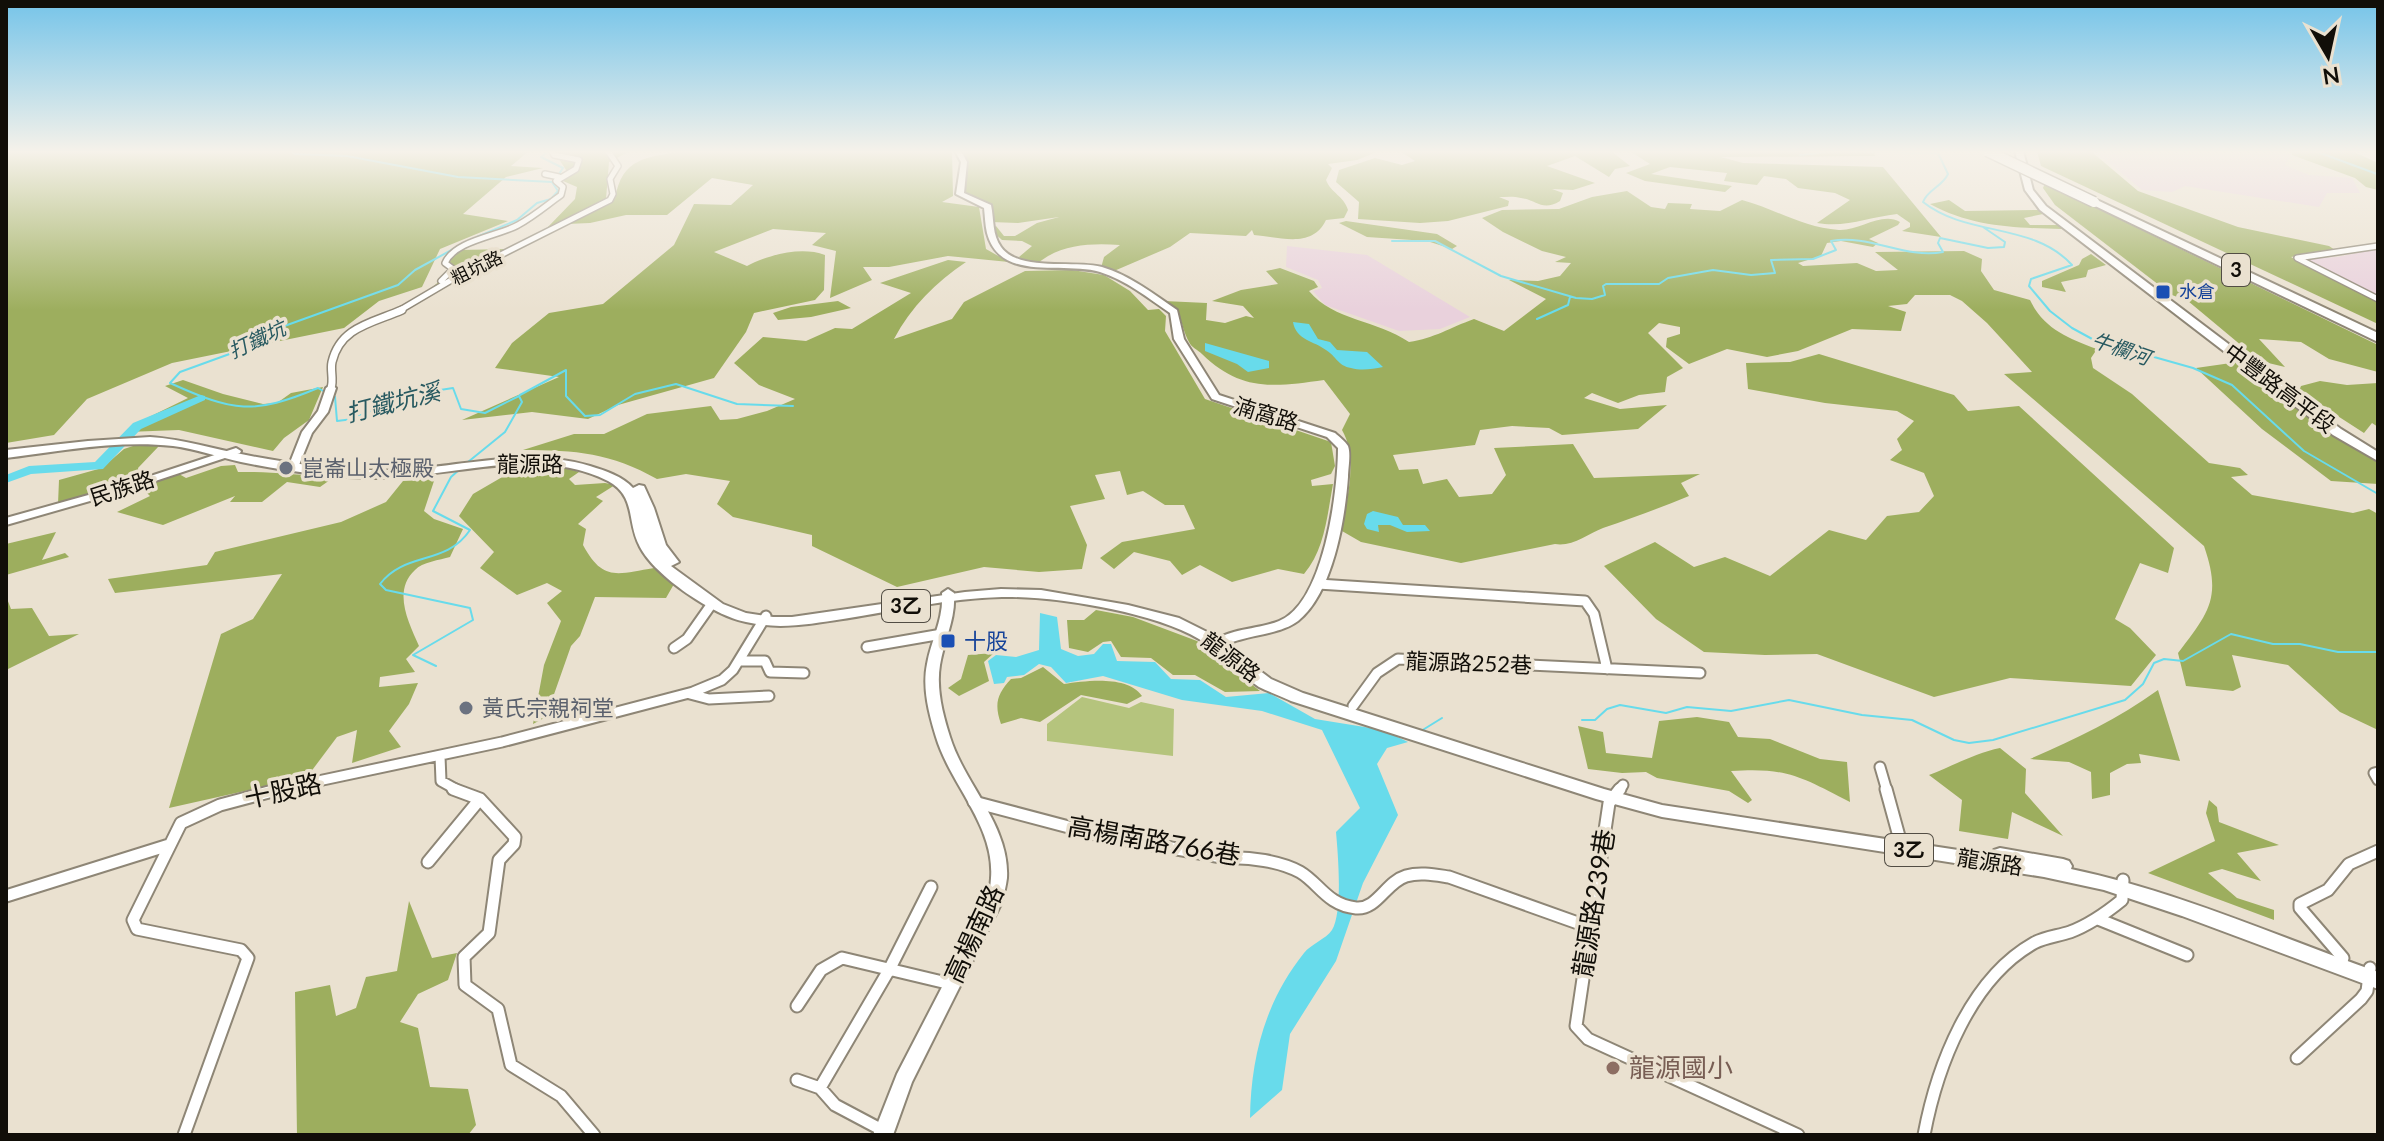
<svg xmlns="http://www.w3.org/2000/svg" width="2384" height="1141" font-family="Lato,'Noto Sans TC',sans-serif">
  <rect width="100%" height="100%" fill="#eae1d0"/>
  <path fill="#e9d1dc" d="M2100 151H2279L2291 156 2285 165 2309 175 2352 178 2360 193H2327L2319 207 2185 186 2172 192 2142 190 2097 153Z
    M1287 246 1367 255 1470 317 1440 329 1399 331 1325 305 1313 291 1322 288 1318 280 1286 267Z
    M2378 249V296L2305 259 2337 257Z"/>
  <path fill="#b5c47d" d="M1082 697 1129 708 1141 702 1174 709 1173 756 1047 741V724Z"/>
  <path fill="#9dae5e" d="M6 151H529L511 166 543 168 506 177 463 214 508 221 440 249 422 287 379 301 344 328 172 363 87 399 54 435 6 443Z
    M560 151H630L609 162 606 199 547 228 575 199 577 187 563 181 566 170 557 156Z
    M682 151H952L953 196 942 202 979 207 986 249 1009 262 948 256 889 267H863L872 280 830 298 836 251 812 245 826 233 773 229 714 252 747 266C768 255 801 246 825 255L824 290 815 300 754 313 746 332 714 378 618 405 588 419 532 412 462 420 559 377 495 368 512 343 549 313 603 304 674 245 694 204 731 205 753 185 712 178 667 215H626L590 223 566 224 615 199C622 157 646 158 682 151Z
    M963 151H1379L1357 160 1328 164 1332 168 1326 180C1331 193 1344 196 1348 210L1344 218 1326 220C1312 249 1281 237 1254 235L1252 230 1246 236 1190 233 1170 247 1114 271 1101 268 1104 257 1120 245C1091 243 1060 244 1037 264H1028L1019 257 1032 246 1022 241 1002 240 991 230 996 226 1004 236H1015L1037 223 1059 217 1018 223 991 222 992 210 963 194 967 166Z
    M1400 151H1611L1630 166 1615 169 1609 177 1575 156 1547 166 1595 183 1573 190 1552 189 1563 193 1560 201C1542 212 1537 200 1521 198 1514 196 1506 197 1499 197L1509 201 1508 206 1448 221 1420 223 1358 219 1359 202 1336 182 1339 170 1375 158 1402 165 1415 161Z
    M1630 151H1874L1875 156 1721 157 1743 163 1883 167 1941 237 1902 231 1910 227V223L1897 214C1869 217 1846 228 1817 223L1850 200 1835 193 1798 188 1786 179 1764 176 1757 185 1724 181 1727 173 1670 167 1651 174 1732 186 1725 192 1645 181 1626 173 1650 164Z
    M2037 151H2095L2093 153 2138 191 2238 227 2329 246 2335 250 2291 257 2378 301V324L2041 166Z
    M2292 151H2352L2378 163V190L2366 187 2355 178 2292 155Z
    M2045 183 2378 345V372L2329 359 2301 342 2259 339 2285 367 2260 361 2188 301 2172 295 2055 205 2043 188Z
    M1627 191 1651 207 1665 209 1668 203 1692 204 1690 209 1720 211 1742 200C1776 209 1803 228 1839 230 1859 231 1882 211 1900 222L1898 225 1869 239 1878 243 1873 247 1841 241 1827 243 1821 256 1798 263 1803 266 1857 263 1876 271 1898 270 1875 252 1964 251 1982 259 1981 271 1994 290 2030 300C2044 329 2068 338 2097 349L2091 358 2093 368 2132 394 2209 463 2240 468 2248 475 2231 477 2252 495 2353 513 2369 509 2378 514V730L2340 712 2288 665 2232 655 2241 687 2233 691 2186 686 2178 653C2209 612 2222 598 2204 546L2004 374 2032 372 1987 323 1962 301 1950 295H1915L1907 304 1888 306 1906 312 1901 331 1852 329 1798 351 1767 357 1727 349 1689 364 1666 347 1667 338 1680 334V327L1659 323 1648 333 1683 368 1667 377 1665 392 1639 395 1618 403 1592 393 1584 398 1620 409 1667 405 1638 429 1562 435 1549 428 1512 426 1480 430 1475 445 1393 455 1399 470 1418 469 1423 484 1447 479 1459 497 1492 494 1506 475 1494 448 1573 444 1594 478 1700 474 1681 483 1689 496C1660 508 1632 518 1603 528 1588 534 1572 547 1555 544L1461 563 1361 542 1342 531C1346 500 1359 459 1342 430L1350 414 1324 380C1274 387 1241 392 1202 354 1198 350 1191 347 1189 342 1179 323 1185 315 1164 301L1207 303 1206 320 1225 323 1246 316 1254 318 1243 306 1212 301 1241 290 1278 284 1266 271 1280 268 1314 281 1318 287 1309 291C1334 321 1377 320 1409 342 1435 338 1449 328 1474 319L1504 331 1546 299 1509 280 1538 281 1560 276 1571 263 1555 262 1566 257 1542 251 1503 232 1482 218 1502 210 1559 209 1592 197Z
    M1949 200 1965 211 2038 210 2043 214 2024 218 2030 225H2058L2062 229C2016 228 1972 227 1930 204Z
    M1346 221 1437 234 1457 246 1452 249 1427 241 1367 237 1339 223Z
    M509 249 425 293 456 268 448 262 450 256 459 250Z
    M2091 254 2106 265 2088 270 2086 277 2061 282 2066 292 2042 287V281L2079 265 2082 259Z
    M948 260 966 262C936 282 911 307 894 339L952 319 964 302 1025 271 1072 270 1104 275 1130 291 1148 310 1159 309 1166 316 1165 331 1205 399 1331 442 1335 466 1331 474 1311 480 1312 486 1333 484C1327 516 1325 549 1304 574L1278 569 1232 582 1200 565 1182 575 1170 561 1134 552 1114 569 1100 558 1122 542 1195 529 1184 505H1165L1143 491 1127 495 1120 471 1095 475 1105 499 1070 506 1087 545 1082 569 1039 572 984 567 897 587 812 546V535L733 517 717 504 730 481 686 474 657 479C611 453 576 450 523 450L574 434H604L647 414 711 406 720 420 737 419 767 411 795 399 759 385 734 363 763 337 806 341 835 328 852 329 911 293 880 283Z
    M838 301 851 308 811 317 778 320 773 313 791 307Z
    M1819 354 1954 395 1968 411 2019 406 2174 548 2168 573 2140 563 2115 619 2130 628 2156 655 2131 686 2010 678 1934 697 1817 654 1765 655 1704 652 1656 619 1604 566 1655 542 1694 567 1725 557 1770 576 1829 530 1866 540 1887 516 1919 512 1934 496 1924 473 1890 460 1902 450 1897 439 1914 421 1897 411 1825 403 1748 389 1746 363 1790 362Z
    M2238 362 2378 463V484L2331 481 2262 429 2196 368Z
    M183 380 223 394 263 404 277 403 291 393 323 387 309 420 284 438 273 451 179 430 126 432 141 421 188 398 165 386Z
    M2320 381 2347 385 2378 383V427L2372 423 2364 433 2299 391 2301 386Z
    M133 446H159L138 468 140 478 58 504 59 480 102 468 124 449Z
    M518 464 557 465 579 472 569 479 575 485 605 483 615 485 596 497 603 501 578 524 586 529 583 545C603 582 617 574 654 568L674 584 666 598 595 597 580 636 571 646 546 717 533 724 544 665 561 621 547 603 562 591 547 583 517 595 480 568 494 552 459 516 473 494 511 472Z
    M235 465 238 472C273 471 303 477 337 475L320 487 287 482 262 502H230L235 496 163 525 117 512 150 496 140 486 179 474 186 478 221 466Z
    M435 478 424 511 434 519 463 529 450 557C440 560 422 562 415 570 392 591 409 623 419 646L406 659 415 672 380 677 379 687 418 683 409 704 389 731 401 747 352 763 357 730 337 737 307 777 169 808 221 634 253 619 282 574 115 593 108 579 207 565 215 552 341 522 386 502 403 481Z
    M56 532 42 560 65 553 69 557 6 575V544Z
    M6 596 11 609 32 608 49 636 79 634 6 670Z
    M1096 610 1133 617 1197 641 1260 691 1225 692 1195 675H1173L1151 658 1121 657 1111 641 1103 642 1088 652 1069 648 1067 620H1084Z
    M994 653 984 662 989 681 959 696 948 688 961 679 968 655Z
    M1043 667 1064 684C1086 681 1127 675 1142 696L1127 704 1081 695 1040 722 1021 718 1001 724C994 704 997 694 1011 679L1021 678Z
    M2158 690 2180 761 2139 754 2141 763 2127 764 2110 773V795L2092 799 2091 772 2069 762 2030 759C2075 739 2118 719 2158 690Z
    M1697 717 1729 722 1738 737 1770 739 1820 759 1847 762 1850 802C1801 777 1787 767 1731 771L1752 800 1748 803 1729 791 1657 778 1646 772 1622 773 1588 769 1578 726 1603 732 1606 753 1652 758 1659 721Z
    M2000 748 2026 769 2025 793 2063 836 2012 812 2008 839 1959 831 1962 800 1929 775C1953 766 1975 753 2000 748Z
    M2209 800 2217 807 2219 822 2279 845 2237 853 2261 881 2222 869 2208 873 2237 898 2274 910V920L2148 873 2215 841 2206 813Z
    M409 901 432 958 457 953 448 980 418 994 400 1022 418 1028 430 1087 468 1089 476 1125 468 1135H297L295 992 330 985 336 1016 356 1008 366 977 397 971Z"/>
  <path fill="#68dbeb" d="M1293 322 1309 324 1318 339 1330 342 1337 350 1367 352 1383 367C1372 369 1362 371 1351 368 1338 366 1336 356 1326 350 1314 341 1296 340 1293 322Z
    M1205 343 1269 361V368L1248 372 1237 364 1205 351Z
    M1373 511 1398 517 1403 525H1425L1430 531 1407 532 1390 525H1378L1379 532 1367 529 1364 524 1367 514Z
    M1040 613 1057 617 1061 649 1078 656 1094 654 1103 644H1111L1117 661 1155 662 1171 679 1200 680 1226 697 1269 693 1315 719 1383 730 1408 742 1387 748 1377 764 1398 815 1363 883 1336 961 1290 1034 1282 1090 1250 1118C1251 1057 1265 1002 1304 953 1311 944 1326 939 1332 930 1343 912 1338 854 1336 832L1360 808 1322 730 1262 711 1182 700 1103 676 1066 683 1051 667 1039 664 1024 675 1007 677 1004 683 994 684 988 661 996 655 1016 657 1039 650Z"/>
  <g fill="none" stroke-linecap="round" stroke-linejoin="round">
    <path stroke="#68dbeb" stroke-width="2" d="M290 151 295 154 347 156 458 177 552 182
      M549 151 541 157 563 168 559 174
      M1937 151 1948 174C1942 187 1928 189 1923 202 1967 237 2033 222 2072 265L2031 279 2029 286 2050 311 2072 328 2094 340 2193 368 2232 385 2304 451 2378 494
      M2315 151 2377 174
      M1800 155 1834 151 1938 153
      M477 237 517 220 537 203 551 199 558 191 552 182 555 179
      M1392 241H1435L1501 276 1576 298 1592 299 1605 295 1603 286 1606 284H1659L1668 278 1713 270 1751 275 1775 273 1771 260 1813 259 1836 250 1831 241C1870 234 1904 259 1943 252L1938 243 1940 238 1988 248 2004 247 2005 242 1983 227
      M1537 319 1568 305 1570 297
      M325 392 318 388C253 415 234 412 170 383L180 372 246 348 265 333 398 285 415 270 457 247
      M331 395 335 397 337 421 353 419 402 396 453 388 461 409 485 413 519 396 522 402 505 432 468 462
      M520 395 566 370V396L585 416 600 415 635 394 676 384 737 404 793 406
      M436 666 413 655 473 620 470 608 386 590 380 584C405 551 446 566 470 530L433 511 451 477 460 469
      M1582 720H1595L1607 709 1620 705 1666 713 1687 707 1731 711 1789 700 1862 715 1912 720 1954 740 1969 743 1993 740 2125 700 2143 684 2154 663 2164 659 2183 661 2231 634 2273 644H2300L2338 652H2378
      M1421 731 1442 718"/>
    <path fill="#68dbeb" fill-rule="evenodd" d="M201 395 205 396V400L141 429 103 469 31 474 6 483V475L29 466 95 462 133 423Z"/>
    <defs>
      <path id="street-far3" d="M545 174 559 177
        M2378 246 2297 258 2378 299
        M441 281 453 269 445 263C455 240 499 236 518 225 533 217 547 205 561 195L563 187 556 181 576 169 579 160 554 155 552 151
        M397 312 453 279 610 200 613 194 610 179 618 166 608 151"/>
      <path id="street-far2" d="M331 388C334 379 330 371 332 362 340 327 372 323 402 310"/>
      <path id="street-far1" d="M1318 584 1585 601 1594 614 1607 669
        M867 647 942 634
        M674 648 687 639 711 605
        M739 661H765L770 672 804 673
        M690 694 709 699 769 696
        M1353 706 1377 673 1398 659 1700 673
        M440 756 441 781 459 791
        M1880 767 1887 791
        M2378 772 2374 773 2378 780
        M271 791 502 742 693 692 722 680 733 670 766 616
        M1618 791 1623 785"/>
      <path id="street" d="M453 789 480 799 515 837 514 844 499 860 489 933 464 957 465 985 498 1009 511 1065 561 1096 594 1135
        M1620 789 1609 803 1576 1026 1588 1039 1798 1135
        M1886 789 1900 840
        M974 802 1099 835 1227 858C1249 857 1280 861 1300 872 1319 883 1327 905 1356 908 1377 910 1386 882 1406 876 1420 872 1435 875 1449 877L1589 927
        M428 862 480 799
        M6 896 169 845
        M2098 919 2187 955
        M2343 958 2300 908V904L2328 890 2349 864 2378 851
        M797 1006 821 970 842 958 951 984
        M2297 1058 2361 999 2367 991 2370 968
        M797 1080 820 1088 835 1105 884 1131
        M820 1088 889 970 931 887
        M184 1135 248 958 241 950 137 929 133 920 181 823 220 805 280 789
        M1924 1135C1937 1066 1970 979 2034 943 2045 937 2058 936 2070 932 2089 925 2106 913 2122 900L2123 880"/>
      <path id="secondary" d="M955 151H961L967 162 964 193 991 205C994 219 992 235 1001 247 1019 272 1074 260 1102 267 1129 275 1154 294 1177 310L1184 339 1219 395 1335 433C1338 436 1345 441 1348 446 1351 454 1348 469 1348 477 1345 519 1333 593 1298 621 1282 633 1258 634 1239 640 1231 642 1224 646 1216 648L1210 644C1227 628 1257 630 1279 621 1324 603 1338 491 1338 448L1327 437 1212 399 1174 339 1170 313C1148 298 1126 280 1100 272 1063 261 1000 283 987 233 985 225 985 216 984 208L956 194 961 162Z
        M331 385 336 388 328 412 312 433 299 465 298 467H290L289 465 302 432 318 411 326 388Z
        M236 448 241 451 240 453 125 491 6 525V518L117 487Z
        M948 589 954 593C956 619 944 640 940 665 936 689 943 715 950 737 965 785 1010 826 1007 878 1006 886 1004 894 1002 902L912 1082 893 1135H873L897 1074 986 902C988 894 991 886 991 878 995 826 950 784 936 737 929 714 922 688 927 664 931 640 944 619 942 593Z"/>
      <path id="primary" d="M2015 151H2023L2033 190 2046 206 2341 429 2378 452V461L2333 435 2040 210 2025 190Z
        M150 437C183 439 213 449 246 455 286 463 326 468 367 470 442 474 516 444 590 466 606 471 622 476 633 488L639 485 644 486 654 508 666 545 679 562 671 566 723 604 746 613 773 617H792L965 592 1001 589 1041 590 1128 605 1179 618 1211 634 1271 679 1303 693 1604 789 1662 805 1991 855 1994 850 2000 848 2063 859 2069 861 2072 866 2071 869C2176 891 2277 936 2378 972V989L2182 916 2104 890 2044 877 1662 817 1596 799 1291 701C1281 696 1269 692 1259 687 1238 673 1221 652 1199 639 1153 612 1056 596 1002 597 949 598 895 611 843 619 810 624 779 630 746 622 714 616 655 576 640 547 626 521 637 497 608 481 535 444 449 479 373 478 329 477 284 471 241 462 218 457 196 449 173 446 118 440 61 451 6 458V450L88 441Z"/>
      <path id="highway" d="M2091 200H2097L2378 333V342L2091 204Z"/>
    </defs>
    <use href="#street-far3" stroke="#8e8676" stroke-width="8"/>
    <use href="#street-far2" stroke="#8e8676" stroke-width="10"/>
    <use href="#street-far1" stroke="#8e8676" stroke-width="13"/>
    <use href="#street" stroke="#8e8676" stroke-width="15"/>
    <use href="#secondary" stroke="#8e8676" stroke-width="4"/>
    <use href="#primary" stroke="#8e8676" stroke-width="4"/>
    <use href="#highway" stroke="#8e8676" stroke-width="4"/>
    <use href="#street-far3" stroke="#fff" stroke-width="5"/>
    <use href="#street-far2" stroke="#fff" stroke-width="7"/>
    <use href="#street-far1" stroke="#fff" stroke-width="9"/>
    <use href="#street" stroke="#fff" stroke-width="11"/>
    <use href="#secondary" fill="#fff" fill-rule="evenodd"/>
    <use href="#primary" fill="#fff" fill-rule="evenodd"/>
    <use href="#highway" fill="#fff" fill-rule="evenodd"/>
    <defs>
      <path id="highway-bridge" d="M1987 151 2094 202"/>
    </defs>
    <use href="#highway-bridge" stroke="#8e8676" stroke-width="13" stroke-linecap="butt"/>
    <use href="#highway-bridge" stroke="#fff" stroke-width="10"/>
  </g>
  <linearGradient id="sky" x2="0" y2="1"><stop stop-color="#75c4e9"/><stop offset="0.49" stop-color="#f6f2ea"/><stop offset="1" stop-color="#f6f2ea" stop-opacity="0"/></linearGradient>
  <rect width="2384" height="310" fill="url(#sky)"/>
  <g fill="#1a4fb4" stroke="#eae1d0" stroke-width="3">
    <rect x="2155" y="284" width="16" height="16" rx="4"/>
    <rect x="940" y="633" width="16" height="16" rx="4"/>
  </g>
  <g fill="#6b7280" stroke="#eae1d0" stroke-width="3">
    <circle cx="286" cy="468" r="8"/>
    <circle cx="466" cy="708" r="8"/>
  </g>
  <circle fill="#8d6e63" stroke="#eae1d0" stroke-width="3" cx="1613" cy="1068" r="8"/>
  <g text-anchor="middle" stroke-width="7" stroke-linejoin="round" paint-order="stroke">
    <g font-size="18" fill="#110e08" stroke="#eae1d0">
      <text transform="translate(477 268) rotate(-26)" y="6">粗坑路</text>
    </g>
    <g font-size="18" fill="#164399" stroke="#eae1d0" text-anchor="start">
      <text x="2179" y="298">水倉</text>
    </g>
    <g fill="#eae1d0" stroke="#524d44" stroke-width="2">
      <rect x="2222" y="254" width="28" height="32" rx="6"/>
      <rect x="882" y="590" width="48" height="32" rx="6"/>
      <rect x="1885" y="834" width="48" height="32" rx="6"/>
    </g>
    <g font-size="20" font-weight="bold" fill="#110e08">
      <text x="2236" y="277">3</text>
      <text x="906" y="613">3乙</text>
      <text x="1909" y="857">3乙</text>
    </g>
    <g font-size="20" font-style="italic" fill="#275960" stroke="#eae1d0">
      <text transform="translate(257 340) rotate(-25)" y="7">打鐵坑</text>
      <text transform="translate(2121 349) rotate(19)" y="7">牛欄河</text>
    </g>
    <g font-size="22" fill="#110e08" stroke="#eae1d0">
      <text transform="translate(2280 388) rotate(37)" y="8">中豐路高平段</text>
      <text transform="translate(1266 414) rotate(17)" y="8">湳窩路</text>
      <text x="530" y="472">龍源路</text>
      <text transform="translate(122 488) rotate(-18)" y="8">民族路</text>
      <text transform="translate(1231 657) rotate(37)" y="8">龍源路</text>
      <text transform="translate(1469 663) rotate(2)" y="8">龍源路252巷</text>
      <text transform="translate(1990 862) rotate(9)" y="8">龍源路</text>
    </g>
    <g font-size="22" fill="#5b616d" stroke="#eae1d0" text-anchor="start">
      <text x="302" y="476">崑崙山太極殿</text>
      <text x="482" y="716">黃氏宗親祠堂</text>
    </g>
    <g font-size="22" fill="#164399" stroke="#eae1d0" text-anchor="start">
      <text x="964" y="649">十股</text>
    </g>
    <g font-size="24" font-style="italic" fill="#275960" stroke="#eae1d0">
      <text transform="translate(393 403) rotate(-14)" y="8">打鐵坑溪</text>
    </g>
    <g font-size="26" fill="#110e08" stroke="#eae1d0">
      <text transform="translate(283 791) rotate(-12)" y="9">十股路</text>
      <text transform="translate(1154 841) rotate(10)" y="9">高楊南路766巷</text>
      <text transform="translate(1594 903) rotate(-81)" y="9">龍源路239巷</text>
      <text transform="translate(974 934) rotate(-65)" y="9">高楊南路</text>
    </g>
    <g font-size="26" fill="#785e54" stroke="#eae1d0" text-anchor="start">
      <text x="1629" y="1077">龍源國小</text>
    </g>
  </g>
  <rect width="2384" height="1141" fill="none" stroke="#110e08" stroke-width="16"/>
  <g transform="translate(2328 56) rotate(171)" stroke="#eae1d0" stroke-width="6" paint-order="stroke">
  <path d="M0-6L14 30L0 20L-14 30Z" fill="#110e08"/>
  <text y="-12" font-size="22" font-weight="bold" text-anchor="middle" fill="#110e08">N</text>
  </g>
</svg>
